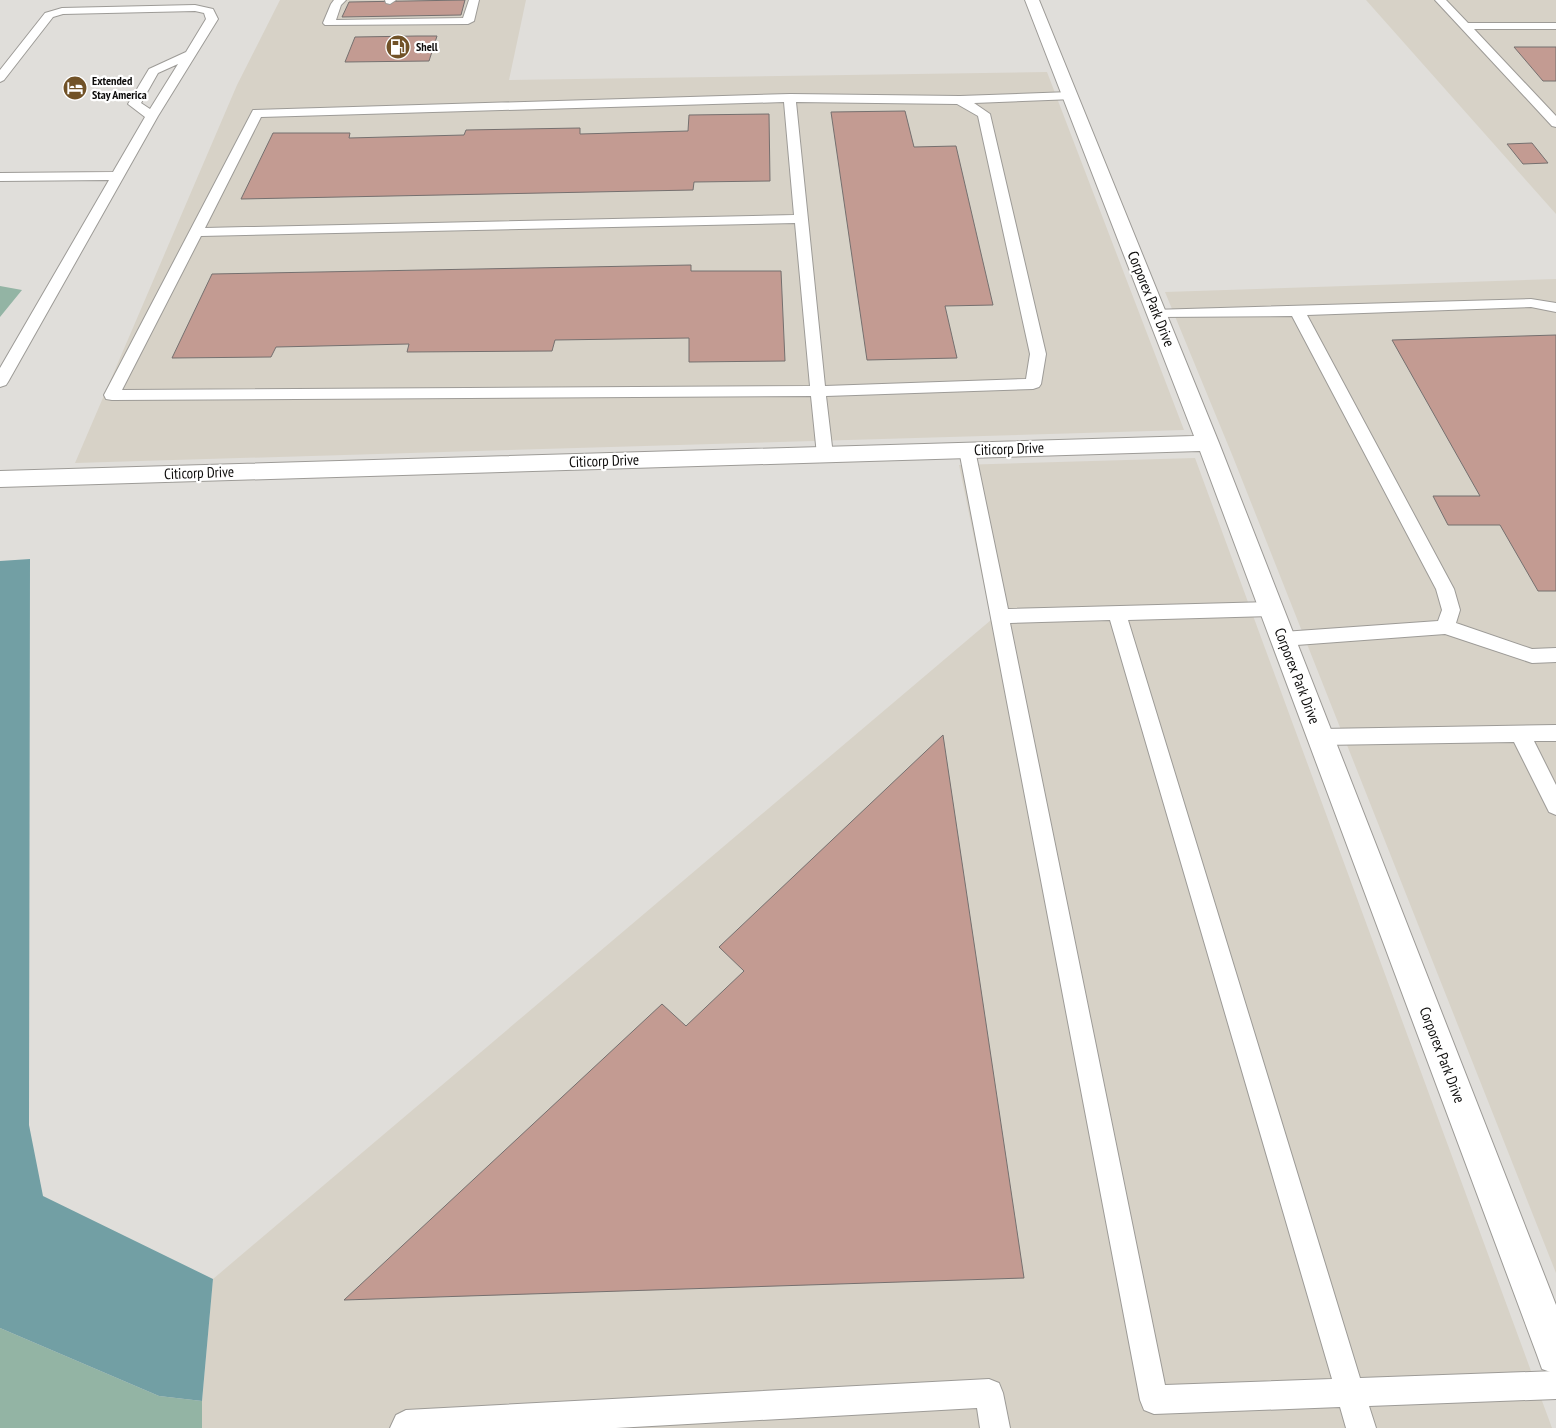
<svg xmlns="http://www.w3.org/2000/svg" width="1556" height="1428" font-family="'PT Sans Narrow',sans-serif">
  <rect width="100%" height="100%" fill="#e0deda"/>
  <path fill="#d7d2c7" d="M280 0H526L509 80 1047 72 1184 430 75 463 237 85Z
    M1366 0H1556V214Z
    M1556 279V1273L1233 457 1165 292Z
    M1195 458 1552 1428H202V1401L213 1279 991 620 959 465Z"/>
  <path fill="#93b4a4" d="M0 286 22 290 0 317Z
    M0 1328 159 1396 202 1401V1428H0Z"/>
  <path fill="#729fa4" d="M30 559 29 1125 43 1196 213 1279 202 1401 159 1396 0 1328V561Z"/>
  <path fill="#c39b92" stroke="#75706f" d="M465 0 461 15 342 17 349 2Z
    M417 36H437L429 61 345 62 355 37Z
    M1514 47H1556V81H1543Z
    M905 111 914 147 956 146 993 305 945 306 957 358 867 360 831 112Z
    M769 114 770 181 694 182 693 190 241 199 273 133H350L349 138 464 135 466 130 580 128V134L688 131 689 115Z
    M1532 143 1548 163 1523 164 1507 144Z
    M691 265V271H781L785 361 689 362V338L555 340 552 351 407 352 409 344 276 347 271 357 172 358 212 274Z
    M1556 335V591H1538L1500 525H1448L1433 496H1480L1392 340Z
    M943 735 1024 1278 344 1300 662 1004 686 1026 744 971 719 947Z"/>
  <g fill="none" stroke-linecap="round" stroke-linejoin="round">
    <defs>
      <path id="service" d="M334 0H346L341 5 336 20 463 18 469 0H479L474 21 468 24 325 25 323 23 331 4Z
        M385 0H396L390 4 386 3Z
        M1435 0H1446L1468 23H1556V29H1474L1556 116V127L1552 126Z
        M195 5 213 9 218 19 158 116 8 382 6 385 0 387V368L109 180 0 181V173L113 172 145 117 128 104 149 69 186 52 206 19 204 13 195 11 63 14 53 17 4 80 0 82V70L45 13 62 8ZM178 64 150 109 141 103 158 73Z
        M1070 92 1074 93 1076 96 1074 99 974 103 990 114 1046 354 1041 384 1039 387 1033 389 826 396 833 455 831 459 825 460 819 459 817 455 811 396 112 400 106 399 104 395 253 110 790 94 960 96ZM784 102 794 215 205 228 261 117ZM796 102 957 104 978 116 1030 354 1026 379 825 386ZM795 223 810 386 122 390 201 236Z
        M1531 299 1556 303V312L1531 307 1307 315 1454 589 1460 610 1456 623 1532 649 1556 648V662L1532 663 1445 634 1283 646 1276 644 1273 639 1276 634 1283 632 1438 621 1442 610 1436 589 1292 316 1157 317 1152 316 1150 313 1152 310Z
        M967 445 973 446 975 450 1008 609 1271 602 1278 604 1280 609 1278 614 1271 616 1128 620 1360 1378 1556 1371V1399L1369 1406 1376 1428H1346L1340 1407 1154 1414 1144 1410 1140 1400 959 450 961 446ZM1110 620 1332 1379 1165 1385 1010 623Z
        M1556 725V741H1534L1556 785V815L1549 812 1514 742 1321 745 1314 743 1311 737 1314 731 1321 729Z
        M989 1379 999 1383 1003 1393 1010 1428H980L977 1408 616 1428H390L396 1415 406 1410Z"/>
      <path id="minor" d="M1025 0H1039L1219 443 1556 1305V1374L1542 1369 1537 1355 1200 451 0 487V471L1194 436Z"/>
    </defs>
    <use href="#service" stroke="#9d9b97" stroke-width="2"/>
    <use href="#minor" stroke="#9d9b97" stroke-width="2"/>
    <use href="#service" fill="#fff" fill-rule="evenodd"/>
    <use href="#minor" fill="#fff" fill-rule="evenodd"/>
  </g>
  <defs>
    <symbol id="fuel-disc" viewBox="-11 -11 22 22"><circle r="9.5" fill="#715227" stroke="#fff"/><path d="M-5.5-6h7V0h2V4h1.3V-2.5L3-4.5l.8-.8L6-3V5H2.5V1h-1V6h-7ZM-4.2-4.7v3.2H.2V-4.7Z" fill="#fff"/></symbol>
    <symbol id="hotel-disc" viewBox="-11 -11 22 22"><circle r="9.5" fill="#715227" stroke="#fff"/><path d="M-6-4.5h1.5V1H6V5H4.5V3h-9V5H-6ZM-4 0a1.8 1.8 0 1 1 3.6 0ZM.5 0V-2.5h3Q6-2.5 6 0Z" fill="#fff"/></symbol>
  </defs>
  <g fill-rule="evenodd">
    <use href="#fuel-disc" x="384" y="33" width="28" height="28"/>
    <use href="#hotel-disc" x="61" y="74" width="28" height="28"/>
  </g>
  <g text-anchor="middle" stroke-width="4.5" stroke-linejoin="round" paint-order="stroke">
    <g font-size="12" font-weight="bold" fill="#0d0c0b" stroke="#fff" text-anchor="start">
      <text x="416" y="51">Shell</text>
      <text x="92" y="85">Extended<tspan x="92" dy="14">Stay America</tspan></text>
    </g>
    <g font-size="15" fill="#0d0c0b" stroke="#fff">
      <text transform="translate(1151 299) rotate(68)" y="5">Corporex Park Drive</text>
      <text transform="translate(1009 449) rotate(-2)" y="5">Citicorp Drive</text>
      <text transform="translate(604 461) rotate(-2)" y="5">Citicorp Drive</text>
      <text transform="translate(199 473) rotate(-2)" y="5">Citicorp Drive</text>
      <text transform="translate(1297 676) rotate(69)" y="5">Corporex Park Drive</text>
      <text transform="translate(1442 1055) rotate(69)" y="5">Corporex Park Drive</text>
    </g>
  </g>
</svg>
